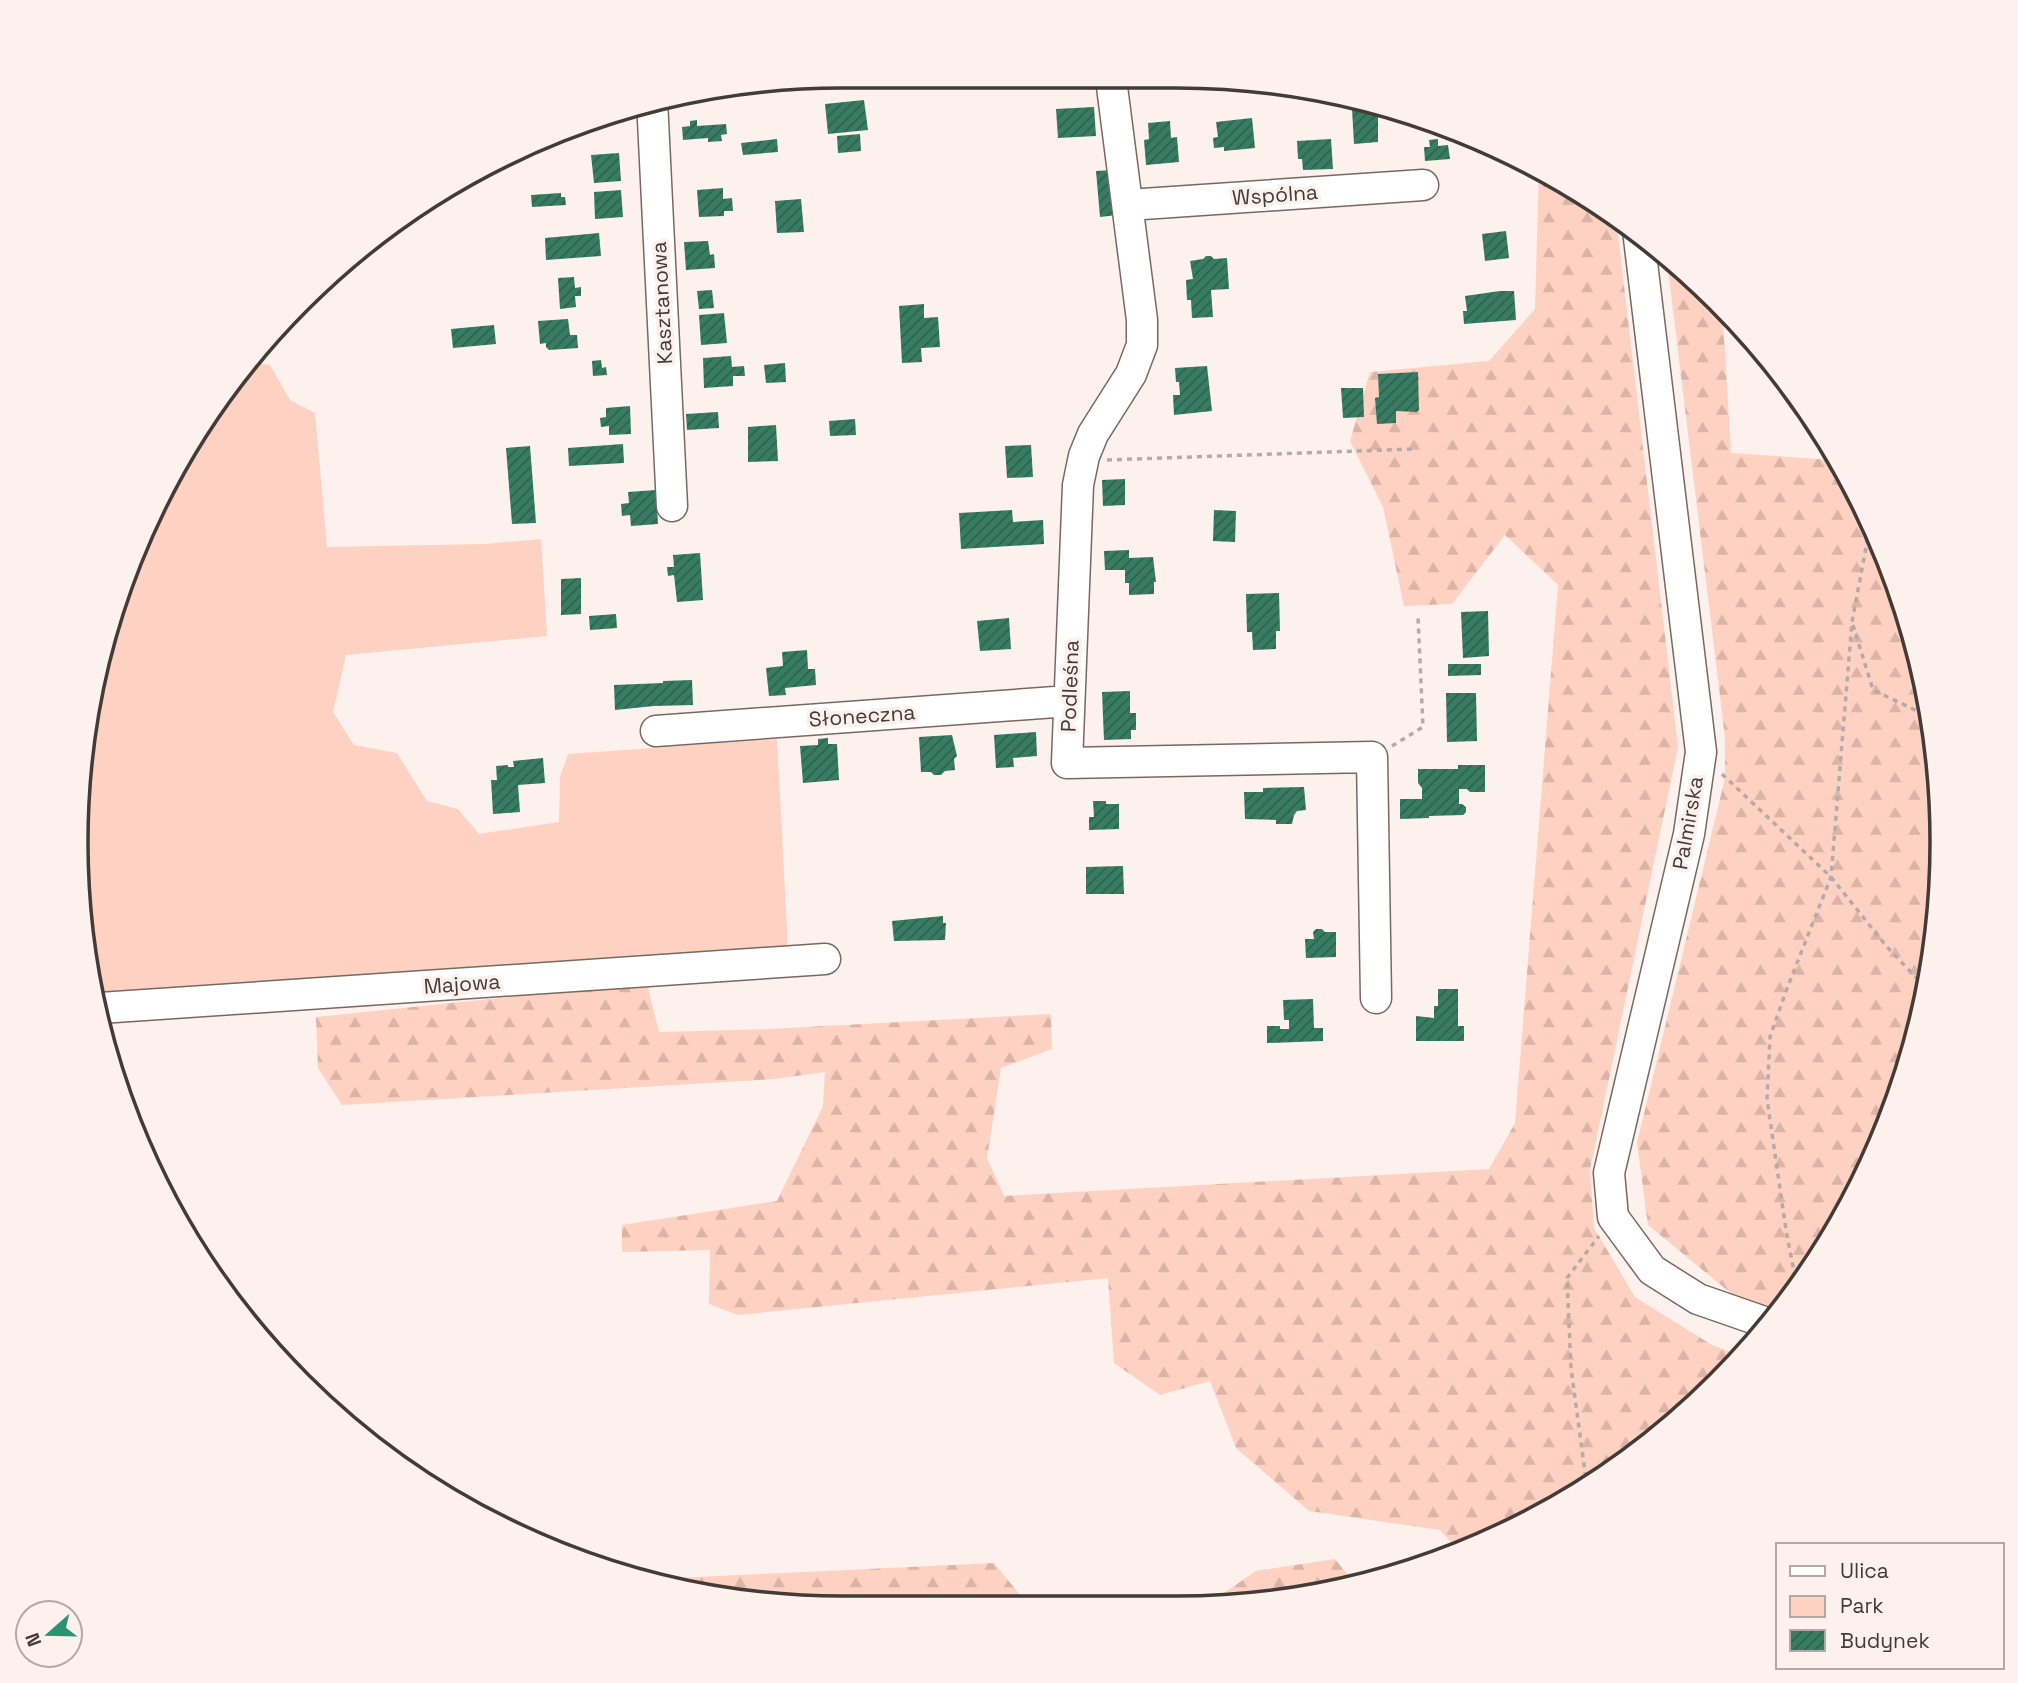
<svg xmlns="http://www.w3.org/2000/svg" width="2018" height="1683" font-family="'Space Grotesk',sans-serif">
  <defs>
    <pattern id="forest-firs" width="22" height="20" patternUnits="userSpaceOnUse" patternTransform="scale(1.75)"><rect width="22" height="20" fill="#fed1c2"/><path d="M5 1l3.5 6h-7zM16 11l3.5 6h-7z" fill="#dbb4a7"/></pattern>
    <pattern id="building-hatch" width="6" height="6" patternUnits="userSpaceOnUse" patternTransform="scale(1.75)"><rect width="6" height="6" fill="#377c63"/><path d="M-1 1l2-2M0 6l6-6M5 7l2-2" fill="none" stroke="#2e624e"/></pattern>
  </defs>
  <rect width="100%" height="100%" fill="#fdf1ed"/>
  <path fill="#fed1c2" d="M248 362 270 365 290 400 315 413 327 547 485 544 541 539 547 636 346 655 333 712 354 745 397 753 427 801 458 809 479 834 559 822 560 777 568 754 777 739 788 950 97 997 82 942 77 791 116 595 204 416Z"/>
  <path fill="url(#forest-firs)" d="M1539 169 1616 217 1678 747 1590 1170 1594 1228 1635 1297 1712 1345 1741 1356 1719 1383 1603 1478 1470 1549 1460 1552 1440 1530 1309 1511 1236 1448 1210 1381 1160 1395 1114 1363 1108 1278 738 1315 709 1304 710 1250 622 1252V1225L777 1201 823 1106 825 1072 775 1079 342 1105 318 1068 316 1017 647 983 659 1032 769 1029 1051 1014 1052 1049 1001 1068 987 1158 1004 1196 1489 1169 1515 1123 1558 585 1505 535 1452 604 1404 606 1383 507 1350 441 1370 372 1489 361 1535 309Z
    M1666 253 1722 305 1731 453 1833 460V452L1884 548 1928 692 1943 841 1928 991 1885 1134 1814 1267 1778 1311 1733 1295 1648 1225 1637 1143 1725 778V737Z
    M1335 1559 1355 1584 1326 1593 1206 1605 1256 1571Z
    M994 1563 1030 1607 791 1606 654 1579Z"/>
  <path fill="url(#building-hatch)" d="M864 100 868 130 828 134 825 104Z
    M1094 107 1096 136 1058 138 1056 109Z
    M1364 108 1365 114 1378 113V142L1354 144 1352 109Z
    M1252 118 1255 148 1224 151V147L1214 148 1213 138 1218 137 1216 122Z
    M697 120V126L726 124 727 134 721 135 722 141 708 142V138L683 140 682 127 690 126V121Z
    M1170 121 1171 138 1177 137 1179 162 1146 165 1144 140 1149 139 1148 123Z
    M860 134 861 151 838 153 837 136Z
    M777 139 778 152 743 155 741 143Z
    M1331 139 1333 169 1303 170 1302 159H1298L1297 141Z
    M1438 139V146L1448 145 1450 159 1425 161 1424 147H1430L1429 140Z
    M619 153 621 181 594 183 591 155Z
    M1113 170 1117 215 1100 217 1096 171Z
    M723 188V199L732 198 733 211H724V216L699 217 697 190Z
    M621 190 623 217 595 219 594 192Z
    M561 193V197H565L566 205 532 207 531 195Z
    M801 199 804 232 777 233 775 201Z
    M1506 231 1509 258 1485 261 1482 234Z
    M599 233 601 256 546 260 545 238Z
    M708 241 710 255 714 254 715 268 686 270 684 242Z
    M1206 256H1211L1214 259 1227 258 1229 289 1211 290 1213 317 1192 318 1191 300H1187L1186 280 1193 279 1190 261 1203 259Z
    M574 277 575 288 581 287V296H575L576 307 560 309 558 278Z
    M712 290 714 308 699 309 697 291Z
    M1500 291H1514L1516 320 1464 324 1463 311H1467L1465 296Z
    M924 304V318L938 317 940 347 921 348 922 362 902 363 899 306Z
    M724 313 727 343 701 345 699 315Z
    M568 319 570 335H577L578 348 549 350 546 347V343L540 344 538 321Z
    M494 325 496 344 453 348 451 329Z
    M731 356 732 367 744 366 745 376H733V386L704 388 703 358Z
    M601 360 602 368 606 367 607 375 593 376 592 361Z
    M785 363 786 382 766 383 764 365Z
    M1207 366 1212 411 1174 415 1173 395H1180L1179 382H1176L1175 368Z
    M1418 372 1419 410 1417 412 1396 411V423L1377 424 1375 398 1379 397 1378 374Z
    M1341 388H1363L1364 417 1343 418Z
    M630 406 631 434 609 435V426L601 427 600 418 606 417V408Z
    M718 412 719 428 687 430 686 414Z
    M855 419 856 435 830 436 829 421Z
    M776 425 778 461 748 462V427Z
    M623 444 624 463 569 466 568 448Z
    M1031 445 1033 477 1007 478 1005 446Z
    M530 446 536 523 512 524 506 448Z
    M1125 479V505L1103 506 1102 480Z
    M656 490 658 524 631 526 630 515 622 516 621 504 629 503 628 492Z
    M1012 510 1013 522 1043 520 1044 544 961 549 959 513Z
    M1214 510 1236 511 1235 542 1213 541Z
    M1129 550V558L1153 557 1156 582H1154V594L1129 595V583H1125V570H1105L1104 551Z
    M700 553 703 600 677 602 674 575 668 576 667 567H674L673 555Z
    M581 578V614L561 615V579Z
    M1279 593 1280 631H1276V649L1253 650 1252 632H1247L1246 594Z
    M1488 611 1489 656 1463 658 1461 612Z
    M616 614 617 628 590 630 589 616Z
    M1009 618 1011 649 980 651 977 621Z
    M807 650 808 669H815L816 685 785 688 786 695 769 696 766 668 783 666 782 652Z
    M1448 664H1481V675L1448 676Z
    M692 680 693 705 654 706 615 710 614 685 663 683V681Z
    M1130 691V713H1136V730H1131V739L1104 740 1102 692Z
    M1446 693H1476L1477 741 1447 742Z
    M1036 732 1037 756 1013 758 1014 767 996 768 994 735Z
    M952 735 957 756 954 759 955 770 945 771 941 775H934L931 772H921L919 737Z
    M828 738V744H837L839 780 803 783 800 746 818 745V739Z
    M543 758 545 783 518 785 520 812 493 814 491 780H497L496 766 508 765V767H514L513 761Z
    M1458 765H1485V792H1470L1467 789H1459V804H1462L1466 807V812L1463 815 1429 816V818L1400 819V799H1422V788L1418 783V769H1458Z
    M1304 787 1306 810 1297 811 1294 815 1292 824H1276V820L1245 819 1244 792H1263V788Z
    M1093 801H1106V804H1119V829L1089 830V817H1094Z
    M1123 866 1124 894H1086V867Z
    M943 916V923H946L945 940 894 941 892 921Z
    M1316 929H1322L1325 932H1336V957L1306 958 1305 939H1314L1313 932Z
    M1438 989H1458V1026H1464V1041H1416V1016L1434 1018V1006H1438Z
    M1313 999 1314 1028H1323V1041L1267 1043V1026H1280V1029H1289V1020H1284L1283 1000Z"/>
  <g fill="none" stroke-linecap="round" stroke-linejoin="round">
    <defs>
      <path id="minor" d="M1111 79 1142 320V345L1131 374 1093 434 1084 456 1078 485 1067 763 1372 757 1376 998
        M652 100 672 506
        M1128 205 1423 185
        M1638 230 1701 752 1689 834 1609 1173 1613 1217 1652 1270 1698 1299 1767 1323
        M656 731 1069 701
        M100 1008 825 959"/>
    </defs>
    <use href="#minor" stroke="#786862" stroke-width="33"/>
    <path stroke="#b4aaa7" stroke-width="3.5" stroke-dasharray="5 5" stroke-linecap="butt" d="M779 83 873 76
      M1107 460 1414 449
      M1853 625 1873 690 1930 717
      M1392 746 1423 727 1418 617
      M1722 774 1831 877 1887 947 1928 990
      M1797 1287 1786 1230 1767 1099 1770 1037 1786 991 1831 877 1852 622 1867 542 1869 519
      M1587 1487 1571 1368 1567 1278 1599 1236"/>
    <use href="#minor" stroke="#fff" stroke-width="30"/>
  </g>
  <g text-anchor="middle" stroke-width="7" stroke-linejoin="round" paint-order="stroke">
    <g font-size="21" fill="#423b38" stroke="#fdf1ed">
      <text transform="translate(1275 195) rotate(-4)" y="7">Wspólna</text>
      <text transform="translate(662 303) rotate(-93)" y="7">Kasztanowa</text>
      <text transform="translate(1070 686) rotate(-88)" y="7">Podleśna</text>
      <text transform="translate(862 716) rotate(-4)" y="7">Słoneczna</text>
      <text transform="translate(1688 823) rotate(-80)" y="7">Palmirska</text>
      <text transform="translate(462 984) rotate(-4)" y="7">Majowa</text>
    </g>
  </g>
  <path d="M0 0H2018V1683H0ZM842 88H1176A754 754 0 0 1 1930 842V842A754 754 0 0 1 1176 1596H842A754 754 0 0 1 88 842V842A754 754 0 0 1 842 88Z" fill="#fdf1ed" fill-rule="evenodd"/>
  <path fill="none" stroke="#423b38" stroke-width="3.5" d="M842 88H1176A754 754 0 0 1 1930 842V842A754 754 0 0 1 1176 1596H842A754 754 0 0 1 88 842V842A754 754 0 0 1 842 88Z"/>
  <rect x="1776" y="1543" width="228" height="126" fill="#fdf1ed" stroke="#b2a8a5" stroke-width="2"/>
  <rect x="1790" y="1566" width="35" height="10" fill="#ffffff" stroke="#b2a8a5" stroke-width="2"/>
  <text x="1840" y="1578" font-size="21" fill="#423b38">Ulica</text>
  <rect x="1790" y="1596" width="35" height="21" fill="#fed1c2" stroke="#b2a8a5" stroke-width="2"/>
  <text x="1840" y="1613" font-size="21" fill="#423b38">Park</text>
  <rect x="1790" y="1630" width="35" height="21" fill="url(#building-hatch)" stroke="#b2a8a5" stroke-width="2"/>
  <text x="1840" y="1648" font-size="21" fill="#423b38">Budynek</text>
  <g transform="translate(49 1634) rotate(250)"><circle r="33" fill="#fdf1ed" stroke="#b2a8a5" stroke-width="2"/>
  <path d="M0-5L12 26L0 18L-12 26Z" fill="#2a9371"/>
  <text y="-10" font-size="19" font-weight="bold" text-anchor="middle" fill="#423b38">N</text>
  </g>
</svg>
